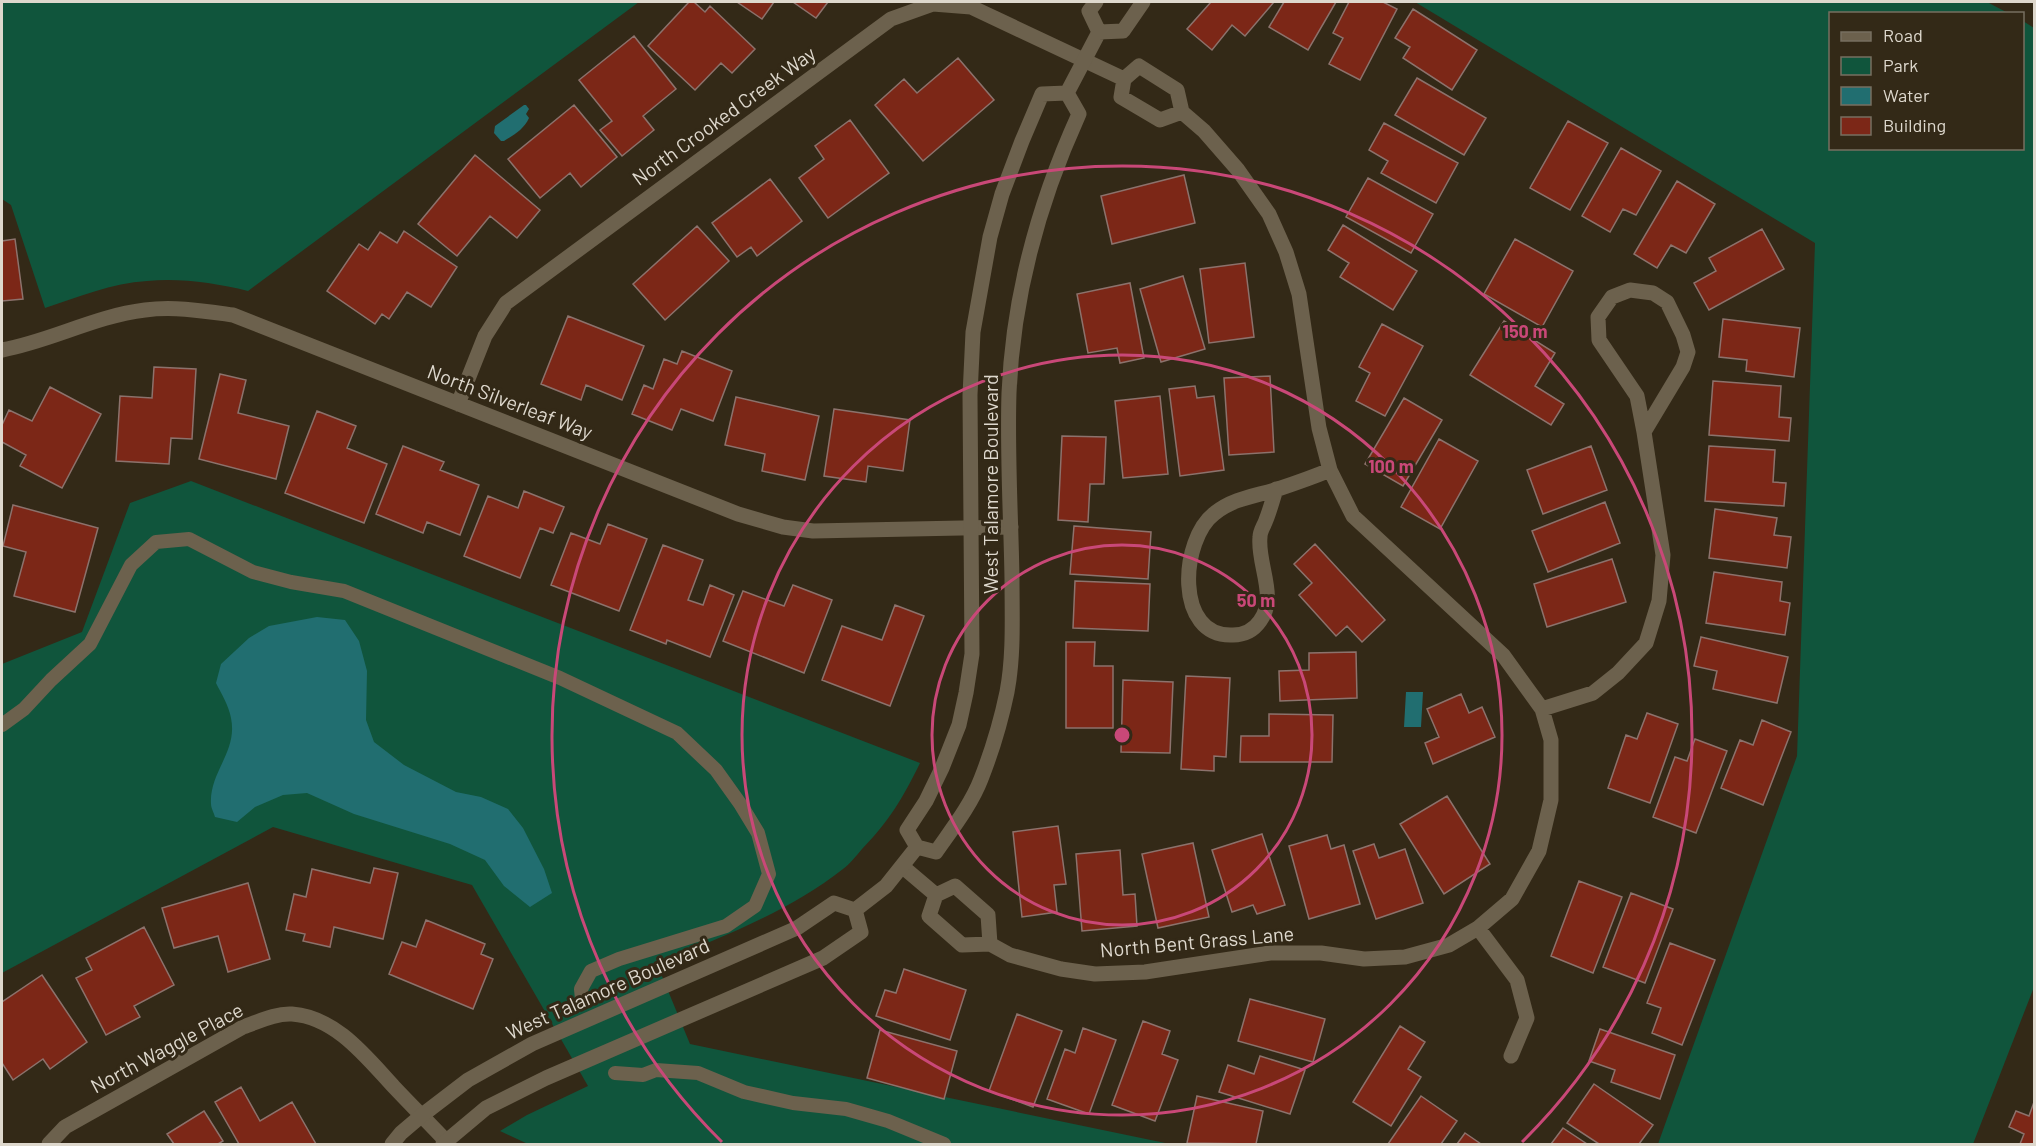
<svg xmlns="http://www.w3.org/2000/svg" width="2036" height="1146" font-family="Barlow,sans-serif">
  <rect width="100%" height="100%" fill="#332917"/>
  <path fill="#10553c" d="M2 2H639L248 291C215 283 181 278 147 281 112 283 78 297 45 308L11 205 2 199Z
    M1415 2H1987L2008 13 1830 14V148H2022L2023 21 2034 28V987L1973 1144H1658L1797 756 1815 243Z
    M191 481 920 763C903 798 889 821 862 849 856 856 850 864 843 869 787 913 721 937 657 964L690 1044 1170 1144H528L500 1131 527 1115 588 1086 472 885 273 827 2 973V664L82 632 130 503Z"/>
  <path fill="#216e70" d="M524 105H526L529 109 526 114 529 118C524 129 514 135 504 141H501L494 133 495 126Z
    M317 617 345 620 359 641 367 671 366 720 374 742 404 765 456 792 481 797 508 809 523 828 544 869 552 893 530 907 504 886 485 860 450 844 354 814 307 793 283 795 255 807 237 822 215 817C214 813 211 808 211 804 209 772 238 752 231 718 229 706 221 693 216 683L221 664 249 638 269 626Z
    M1406 692H1423L1421 727H1404Z"/>
  <path fill="#7c2717" stroke="#8c726c" stroke-width="1.5" d="M689 2H694L705 12 710 6 755 49 732 73 721 63 695 90 648 46Z
    M737 2H774L762 19Z
    M793 2H828L816 18Z
    M1211 2H1274L1245 36 1232 25 1212 50 1187 29Z
    M1284 2H1336L1308 50 1269 27Z
    M1349 2H1383L1397 9 1360 80 1329 64 1343 38 1333 33Z
    M1413 9 1477 50 1452 90 1403 58 1410 47 1395 38Z
    M634 36 676 89 643 116 654 130 622 156 600 130 612 121 579 80Z
    M958 58 994 100 923 161 875 105 904 79 917 93Z
    M1417 78 1486 118 1464 155 1395 115Z
    M574 105 617 157 581 187 570 173 540 198 508 159Z
    M850 120 889 173 828 218 799 178 824 159 815 146Z
    M1568 121 1608 143 1570 210 1530 188Z
    M1384 123 1458 163 1436 203 1381 173 1388 161 1369 150Z
    M1621 148 1661 171 1636 215 1623 209 1610 232 1582 216Z
    M475 155 540 210 517 238 490 216 457 256 418 224Z
    M1184 175 1195 223 1112 244 1101 196Z
    M1368 178 1433 214 1411 253 1346 217Z
    M770 179 802 221 757 256 751 247 737 257 712 223Z
    M1677 181 1715 204 1686 253 1671 245 1657 268 1634 254Z
    M1343 225 1417 271 1393 310 1340 277 1349 263 1328 250Z
    M697 226 729 261 665 320 633 284Z
    M1762 229 1784 269 1709 310 1694 283 1716 271 1709 258Z
    M404 231 457 267 431 307 407 292 389 319 382 314 375 324 327 291 359 244 368 250 380 232 397 243Z
    M15 239 23 299 2 301V241Z
    M1515 239 1573 271 1542 327 1484 294Z
    M1245 263 1254 337 1209 343 1200 269Z
    M1183 276 1205 349 1161 362 1140 289Z
    M1130 283 1144 358 1120 363 1117 348 1088 353 1077 294Z
    M568 316 644 346 622 400 586 385 581 400 541 384Z
    M1723 319 1800 328 1794 377 1746 371 1747 360 1719 357Z
    M1504 321 1555 353 1535 386 1564 404 1551 425 1470 375Z
    M1382 324 1423 346 1385 416 1356 401 1370 373 1359 367Z
    M682 351 732 371 713 421 681 409 672 430 632 414 644 385 653 389 664 359 677 364Z
    M154 367 196 369 192 439 171 438 169 464 116 461 120 396 152 398Z
    M220 374 246 380 238 413 289 426 276 479 199 459Z
    M1270 376 1274 452 1229 455 1224 378Z
    M1713 381 1781 386 1779 417 1791 418 1789 441 1709 435Z
    M1195 386 1197 398 1214 396 1224 470 1180 476 1169 389Z
    M50 387 101 414 62 488 20 466 26 455 2 442V425L9 410 32 421Z
    M1160 396 1168 474 1123 478 1115 401Z
    M736 397 819 416 805 480 762 471 765 454 725 445Z
    M1404 398 1442 420 1403 486 1365 464Z
    M834 409 910 420 903 471 868 466 866 482 824 476Z
    M317 411 356 426 347 448 387 464 364 523 285 493Z
    M1062 436 1106 437 1104 484H1090L1088 522 1058 520Z
    M1439 439 1478 461 1440 529 1401 507Z
    M403 446 444 462 440 470 479 485 460 535 427 522 423 533 376 514Z
    M1591 446 1607 490 1543 514 1527 470Z
    M1709 446 1775 450 1773 482 1786 483 1784 506 1705 501Z
    M524 491 564 507 553 533 540 528 520 578 464 556 488 496 518 508Z
    M1605 502 1620 543 1548 572 1532 531Z
    M13 505 98 528 75 612 14 596 26 552 3 546Z
    M1715 509 1777 518 1774 535 1791 537 1787 568 1709 558Z
    M608 524 647 539 619 611 551 585 571 533 600 544Z
    M1074 526 1151 532 1148 579 1070 574Z
    M1315 544 1385 620 1362 642 1347 626 1336 636 1299 595 1312 583 1294 564Z
    M663 545 703 560 688 600 703 605 710 585 734 595 710 657 667 640 666 644 630 630Z
    M1612 559 1626 602 1547 627 1534 584Z
    M1714 572 1782 582 1780 601 1790 603 1785 635 1706 623Z
    M1075 581 1150 584 1148 631 1073 628Z
    M793 585 832 600 804 673 723 641 743 591 784 606Z
    M895 605 924 616 890 706 822 680 842 626 882 640Z
    M1701 637 1788 657 1777 703 1713 689 1717 671 1694 666Z
    M1066 642H1095L1094 666H1113V728H1066Z
    M1356 652 1357 698 1280 701 1279 671 1309 670V653Z
    M1186 676 1230 678 1226 757 1214 756V771L1181 769Z
    M1123 680 1173 682 1170 753 1121 752Z
    M1461 694 1469 713 1482 707 1495 737 1433 764 1425 743 1439 737 1427 709Z
    M1647 713 1678 724 1650 803 1608 788 1626 735 1637 739Z
    M1269 714 1333 715 1332 762H1240L1241 736H1269Z
    M1762 720 1791 732 1763 805 1721 788 1740 740 1753 745Z
    M1695 739 1727 751 1696 833 1653 817 1675 757 1687 761Z
    M1447 796 1490 864 1444 894 1400 824Z
    M1058 826 1066 884 1054 885 1057 912 1022 917 1013 832Z
    M1262 834 1285 905 1257 914 1253 905 1232 912 1212 850Z
    M1327 835 1331 849 1344 845 1360 904 1309 919 1289 846Z
    M1193 843 1209 917 1158 928 1142 854Z
    M1374 844 1379 858 1405 849 1423 903 1376 919 1353 851Z
    M1120 850 1123 895 1135 894 1137 926 1082 931 1076 854Z
    M374 868 398 873 383 939 334 927 330 947 303 941 305 934 286 930 294 894 306 897 312 869 370 883Z
    M1579 881 1622 897 1593 973 1551 956Z
    M248 883 270 959 228 972 218 936 174 948 162 908Z
    M1631 893 1673 909 1645 983 1603 967Z
    M426 920 485 944 481 954 493 959 473 1009 389 974 402 942 416 947Z
    M144 927 174 985 134 1006 140 1017 106 1035 76 978 92 970 86 958Z
    M1670 943 1715 960 1682 1045 1652 1033 1661 1008 1647 1003Z
    M904 969 966 990 950 1040 876 1016 885 990 896 993Z
    M42 975 87 1042 50 1069 43 1059 13 1080 2 1063V1002Z
    M1250 999 1325 1019 1313 1062 1238 1041Z
    M1017 1014 1062 1031 1033 1107 989 1091Z
    M1143 1021 1170 1031 1162 1054 1178 1060 1155 1121 1112 1105Z
    M1400 1026 1425 1042 1408 1069 1421 1077 1391 1126 1353 1102Z
    M1083 1028 1116 1040 1089 1114 1047 1099 1065 1049 1075 1053Z
    M1600 1029 1675 1055 1660 1099 1611 1082 1615 1070 1589 1061Z
    M880 1030 957 1051 944 1099 867 1078Z
    M1260 1056 1305 1070 1290 1114 1219 1092 1228 1065 1254 1074Z
    M1594 1084 1653 1125 1639 1144H1599L1567 1123Z
    M241 1087 260 1121 292 1102 316 1144H239L215 1102Z
    M1197 1096 1263 1111 1256 1144 1187 1143Z
    M1421 1096 1457 1121 1441 1144H1388Z
    M2034 1102V1144H2020L2024 1134 2009 1127 2016 1111 2029 1116Z
    M204 1111 223 1141 218 1144H174L167 1134Z
    M1563 1128 1587 1144H1551Z
    M1465 1133 1481 1144H1457Z"/>
  <g fill="none" stroke-linecap="round" stroke-linejoin="round">
    <path stroke="#6c614d" stroke-width="14" d="M2 725 24 709 51 680 90 644 131 565 156 542 189 539 253 572 291 582 344 591 560 678 677 733 716 770 741 805 758 833 769 874 755 906 726 926 619 959 591 971 581 989 582 999
      M615 1073 643 1075 656 1070 698 1073 744 1092 793 1103 846 1109 888 1121 944 1144"/>
    <path stroke="#6c614d" stroke-width="15" d="M1139 66 1177 90 1182 112 1160 120 1121 97 1124 79Z
      M2 350C51 341 95 316 145 310 174 306 204 311 233 315L738 514 783 527 813 531 1011 527
      M458 404 485 336 506 303 891 19 933 4 971 7 1124 79
      M1276 489C1273 499 1270 510 1266 520 1264 526 1260 531 1260 537 1257 564 1278 597 1260 621 1253 631 1244 635 1233 635 1174 638 1180 539 1215 513 1234 498 1256 496 1278 489 1296 483 1313 477 1330 470
      M1542 709 1593 693 1618 673 1646 643 1659 601 1663 555 1644 432 1683 367 1688 352 1683 335 1667 302 1653 293 1630 290 1612 297 1598 317 1599 340 1637 396 1644 432
      M903 867 936 895
      M955 886 988 915 990 944 962 945 929 916 936 895Z
      M1478 928 1517 980 1527 1018 1511 1056
      M990 944 1010 955 1061 969 1095 974 1145 972 1270 953H1321L1364 959 1405 957 1449 945 1478 928 1512 899 1539 851 1551 800V740L1542 709 1503 655 1353 516 1330 470 1319 428 1299 294 1286 252 1269 214 1238 170 1204 131 1182 112
      M49 1144 65 1127 243 1027C258 1022 275 1013 292 1014 336 1017 367 1058 394 1087 411 1105 429 1123 446 1141"/>
    <path stroke="#6c614d" stroke-width="15" d="M1096 2 1089 11 1099 32 1123 31 1143 2
      M1067 93 1079 114C1039 202 1013 296 1009 393 1007 455 1011 517 1012 579 1012 616 1014 655 1007 692 1001 721 992 751 981 779 971 805 952 829 936 852L917 847 907 830 926 801 942 768 959 725 966 693 972 654 970 395 973 332 990 237 1002 194 1022 141 1042 94Z
      M1067 93 1099 32
      M855 910 886 886 917 847
      M392 1144 401 1133 421 1116 468 1080 532 1044 797 928 834 903 855 910 861 932 823 958 546 1078 486 1108 443 1144"/>
  </g>
  <g fill="none" stroke="#c94878" stroke-width="3">
    <circle cx="1122" cy="735" r="190"/>
    <circle cx="1122" cy="735" r="380"/>
    <path d="M722 1142A570 570 0 1 1 1522 1142"/>
  </g>
  <g text-anchor="middle" stroke-width="6" stroke-linejoin="round" paint-order="stroke">
    <g font-size="20" fill="#ded8cd" stroke="#332917">
      <text transform="translate(724 116) rotate(-36)" y="7">North Crooked Creek Way</text>
      <text transform="translate(510 402) rotate(21)" y="7">North Silverleaf Way</text>
      <text transform="translate(991 484) rotate(-90)" y="7">West Talamore Boulevard</text>
      <text transform="translate(1197 942) rotate(-5)" y="7">North Bent Grass Lane</text>
      <text transform="translate(608 989) rotate(-24)" y="7">West Talamore Boulevard</text>
      <text transform="translate(167 1048) rotate(-28)" y="7">North Waggle Place</text>
    </g>
  </g>
  <circle cx="1122" cy="735" r="9" fill="#c94878" stroke="#332917" stroke-width="3"/>
  <g font-size="18" text-anchor="middle" font-weight="bold" fill="#c94878" stroke="#332917" stroke-width="6" stroke-linejoin="round" paint-order="stroke">
    <text x="1525" y="338">150 m</text>
    <text x="1391" y="473">100 m</text>
    <text x="1256" y="607">50 m</text>
  </g>
  <rect width="2036" height="1146" fill="none" stroke="#ded8cd" stroke-width="6"/>
  <rect x="1829" y="12" width="195" height="138" fill="#332917" stroke="#776f60" stroke-width="1.5"/>
  <rect x="1841" y="32" width="30" height="9" fill="#6c614d" stroke="#776f60" stroke-width="1.5"/>
  <text x="1883" y="42" font-size="18" fill="#ded8cd">Road</text>
  <rect x="1841" y="57" width="30" height="18" fill="#10553c" stroke="#776f60" stroke-width="1.5"/>
  <text x="1883" y="72" font-size="18" fill="#ded8cd">Park</text>
  <rect x="1841" y="87" width="30" height="18" fill="#216e70" stroke="#776f60" stroke-width="1.5"/>
  <text x="1883" y="102" font-size="18" fill="#ded8cd">Water</text>
  <rect x="1841" y="117" width="30" height="18" fill="#7c2717" stroke="#776f60" stroke-width="1.5"/>
  <text x="1883" y="132" font-size="18" fill="#ded8cd">Building</text>
</svg>
